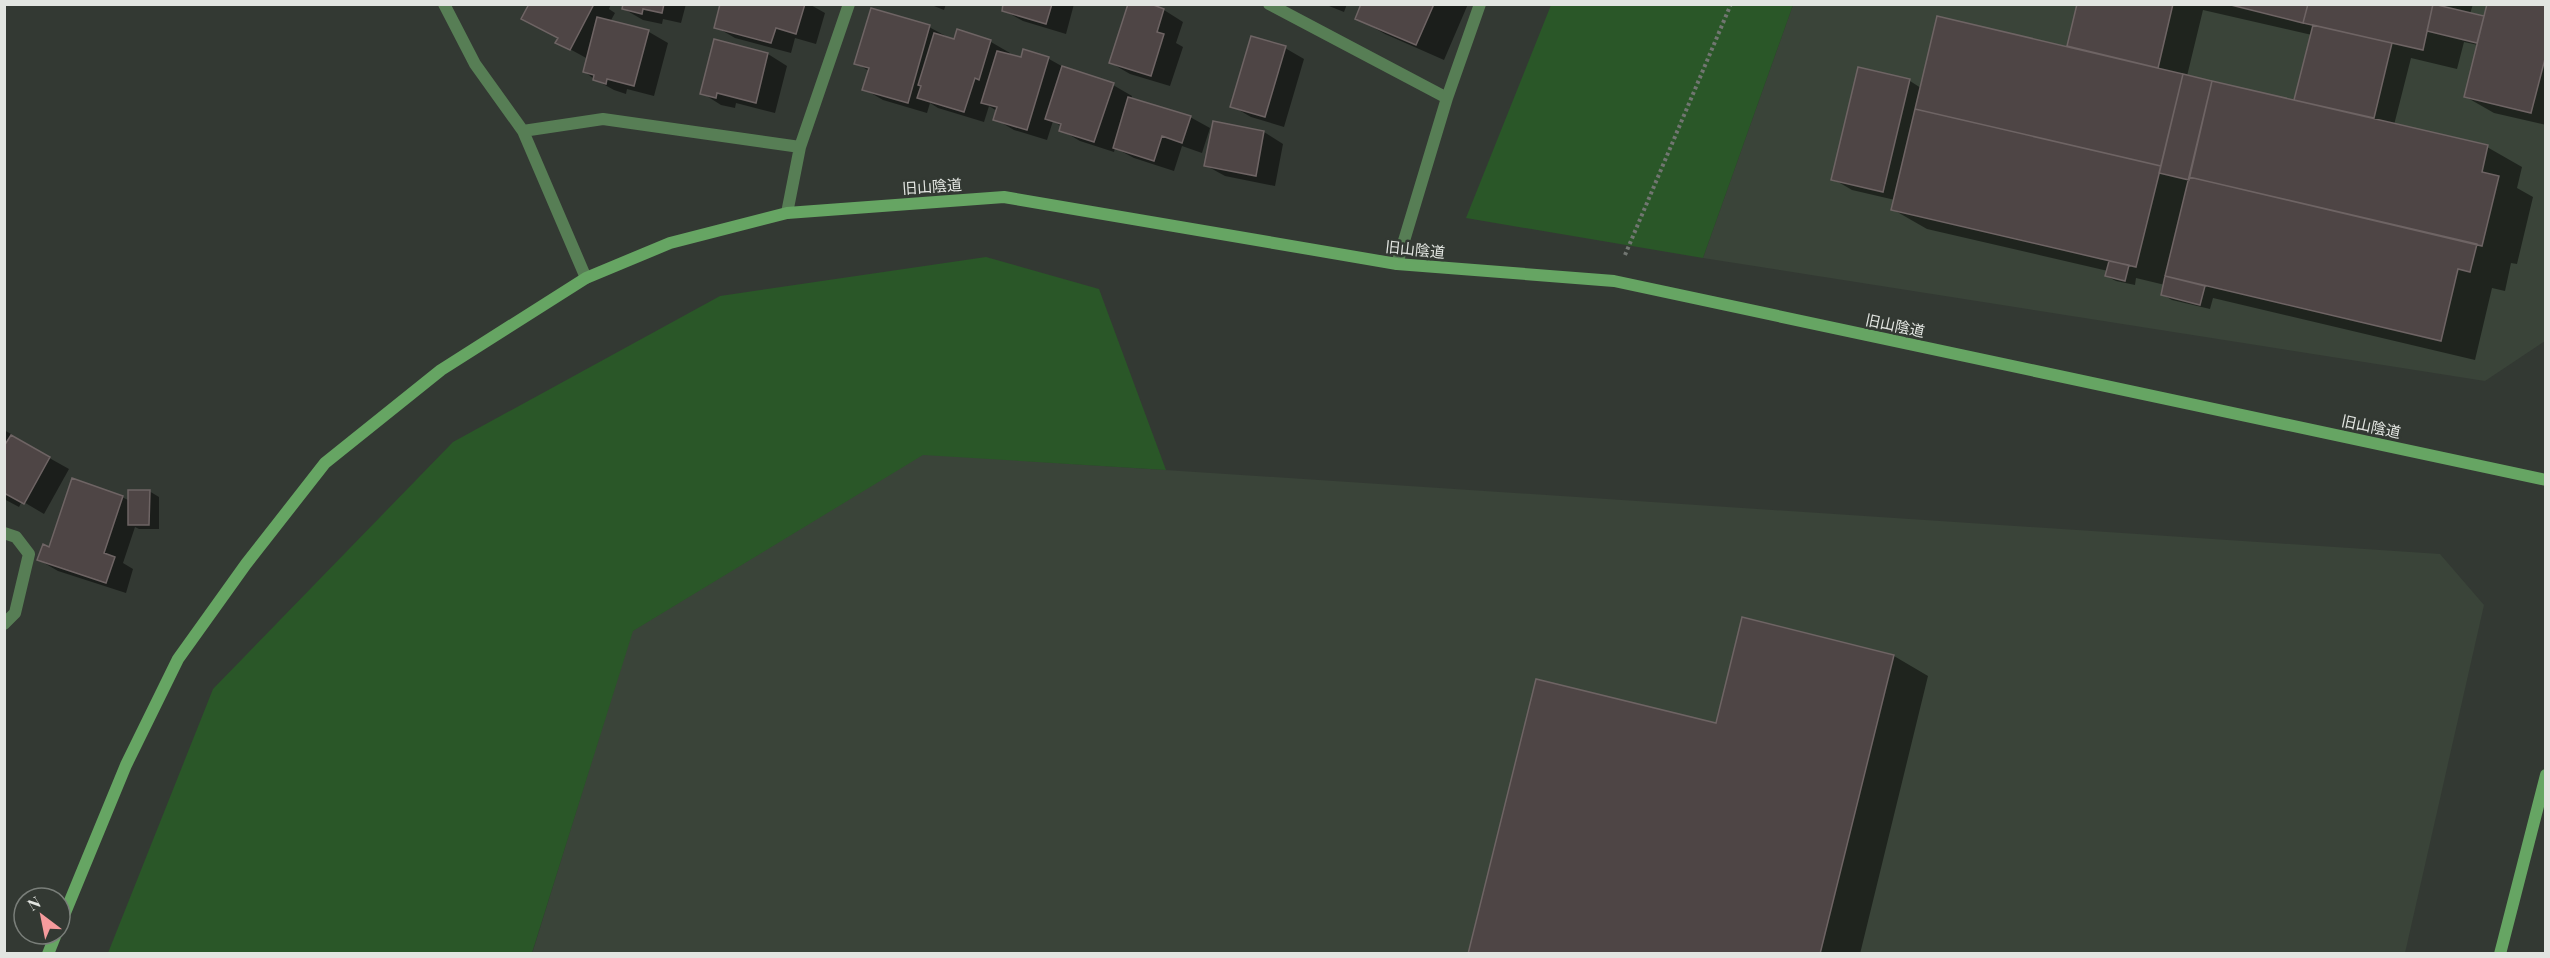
<svg xmlns="http://www.w3.org/2000/svg" width="2550" height="958" font-family="'Playfair Display','Noto Sans JP',serif">
  <rect width="100%" height="100%" fill="#333933"/>
  <path fill="#3a4439" d="M1793 5H2545V341L2485 381 1703 258Z
    M923 454 2440 554 2484 605 2405 953 532 954 632 631Z"/>
  <path fill="#2a5728" d="M1551 5H1793L1703 258 1466 218Z
    M986 257 1099 289 1166 470 923 455 633 631 532 953H108L213 689 453 442 720 296Z"/>
  <path fill="#0007" fill-rule="evenodd" d="M530 4H611L609 9 615 13 610 22 649 32 668 43 654 96 627 89 626 94 614 90 594 79 585 72 588 59 557 42 559 38Z
    M625 4H686L681 23 663 19 662 24 643 20 624 9Z
    M722 4H809L825 13 816 44 795 38 791 53 735 38 716 27Z
    M929 4H946L944 10Z
    M1005 4H1074L1066 34 1023 21 1003 10Z
    M1146 4 1164 10 1183 22 1176 43 1183 47 1170 86 1130 74 1111 63Z
    M1324 4H1347L1344 12Z
    M1354 4H1468L1444 60 1385 34 1357 18 1362 7Z
    M2079 4H2473L2470 14 2485 18 2546 4V125L2494 113 2466 97 2478 45 2464 42 2457 69 2411 58 2394 125 2487 147 2522 167 2517 188 2533 197 2517 264 2511 263 2505 291 2492 288 2475 360 2213 298 2210 309 2172 300 2163 295 2165 285 2136 278 2135 285 2116 281 2106 276 2108 271 1927 229 1892 209 1895 200 1852 190 1833 179 1910 81 1921 88 2075 49 2069 46ZM2203 10 2312 35 2296 99 2302 103 2187 76Z
    M929 27 955 41 958 31 991 42 1010 53 1009 56 1022 59 1024 51 1049 59 1067 69 1113 85 1132 96 1131 99 1190 117 1210 128 1202 153 1182 146 1174 171 1134 158 1115 148 1114 152 1080 141 1061 130 1062 127 1053 121 1047 140 1014 130 995 119 997 111 989 106 984 122 938 108 930 103 927 113 883 100 864 89 869 71 856 63Z
    M715 41 768 54 787 66 775 113 736 103 735 108 721 105 702 93Z
    M1285 48 1304 59 1284 127 1251 117 1232 106Z
    M1214 122 1264 132 1283 144 1275 186 1225 176 1205 165Z
    M4 430 11 434 10 436 69 469 44 514 22 501 19 507 4 499Z
    M149 491 159 497V529H139L135 527 123 563 133 569 126 593 58 571 39 560 50 549 122 497 130 501Z
    M1894 656 1928 676 1860 954H1469L1717 725Z"/>
  <path fill="#4e4545" stroke="#6e6464" stroke-width="1.5" d="M529 4H594L570 50 555 43 558 38 521 19Z
    M623 4H664L662 13 643 9 642 14 622 9Z
    M720 4H805L796 34 776 28 771 43 714 28Z
    M1003 4H1052L1046 24 1002 11Z
    M1128 4H1151L1164 9 1157 32 1164 34 1151 76 1109 63Z
    M1361 4H1434L1416 45 1355 19Z
    M2077 4H2173L2158 68 2067 46Z
    M2227 4H2308L2303 23Z
    M2308 4H2433L2423 50 2303 23Z
    M2433 4 2484 16 2477 43 2427 31Z
    M2487 4H2546V55L2531 113 2464 97Z
    M871 8 930 25 908 103 862 90 869 68 854 64Z
    M1937 16 2183 74 2161 166 1915 109Z
    M597 17 649 30 634 86 607 79 606 84 593 80 594 75 583 72Z
    M2313 25 2392 43 2374 118 2294 100Z
    M957 29 991 40 979 80 975 78 964 112 917 98 921 86 918 85 934 33 954 39Z
    M1251 36 1286 46 1265 117 1230 107Z
    M714 39 768 53 756 103 717 93 716 98 700 94Z
    M1023 49 1049 57 1027 130 993 120 997 107 981 103 997 51 1021 57Z
    M1062 66 1114 83 1094 142 1059 131 1061 124 1045 119Z
    M1858 67 1910 79 1883 192 1831 180Z
    M2183 74 2212 81 2189 180 2159 173Z
    M2212 81 2488 145 2482 172 2499 176 2482 246 2189 177Z
    M1128 97 1191 116 1182 143 1162 136 1154 161 1113 148Z
    M1915 109 2161 166 2136 267 1891 210Z
    M1213 121 1264 131 1256 176 1204 166Z
    M2189 177 2477 244 2470 272 2458 269 2441 341 2165 276Z
    M2109 261 2129 265 2125 281 2105 276Z
    M2165 276 2205 286 2200 305 2161 295Z
    M11 435 50 457 24 504 4 493V446Z
    M72 478 123 496 104 553 115 557 106 583 37 560 43 544 49 547Z
    M128 490H150L149 525H128Z
    M1742 617 1894 655 1820 954H1468L1536 679 1716 723Z"/>
  <g fill="none" stroke-linecap="round" stroke-linejoin="round">
    <path stroke="#717671" stroke-width="4" stroke-dasharray="3 3" stroke-linecap="butt" d="M1625 255 1731 4"/>
    <path stroke="#577e55" stroke-width="12" d="M444 4 475 64 523 131 586 278
      M1269 4 1447 98
      M523 131 603 119 800 147 787 213
      M800 147 849 4
      M1397 264 1447 98 1480 4
      M4 533 16 537 29 554 15 613 4 624"/>
    <path stroke="#66a563" stroke-width="12" d="M60 925 126 765 178 659 246 564 325 463 441 370 586 278 670 243 787 213 1004 197 1397 264 1614 281 2546 480
      M48 954 56 934
      M2500 954 2546 775"/>
  </g>
  <g text-anchor="middle" stroke-width="5" stroke-linejoin="round" paint-order="stroke">
    <g font-size="15" fill="#e2e5e1" stroke="#333933">
      <text transform="translate(932 187) rotate(-4)" y="5">旧山陰道</text>
      <text transform="translate(1415 250) rotate(6)" y="5">旧山陰道</text>
      <text transform="translate(1895 326) rotate(12)" y="5">旧山陰道</text>
      <text transform="translate(2371 427) rotate(12)" y="5">旧山陰道</text>
    </g>
  </g>
  <rect width="2550" height="958" fill="none" stroke="#e2e5e1" stroke-width="12"/>
  <g transform="translate(42 916) rotate(328)"><circle r="28" fill="#333933" stroke="#797e79" stroke-width="1.5"/>
  <path d="M0-4.5L10 22L0 15L-10 22Z" fill="#f59b9d"/>
  <text y="-9" font-size="16" font-weight="bold" text-anchor="middle" fill="#e2e5e1">N</text>
  </g>
</svg>
